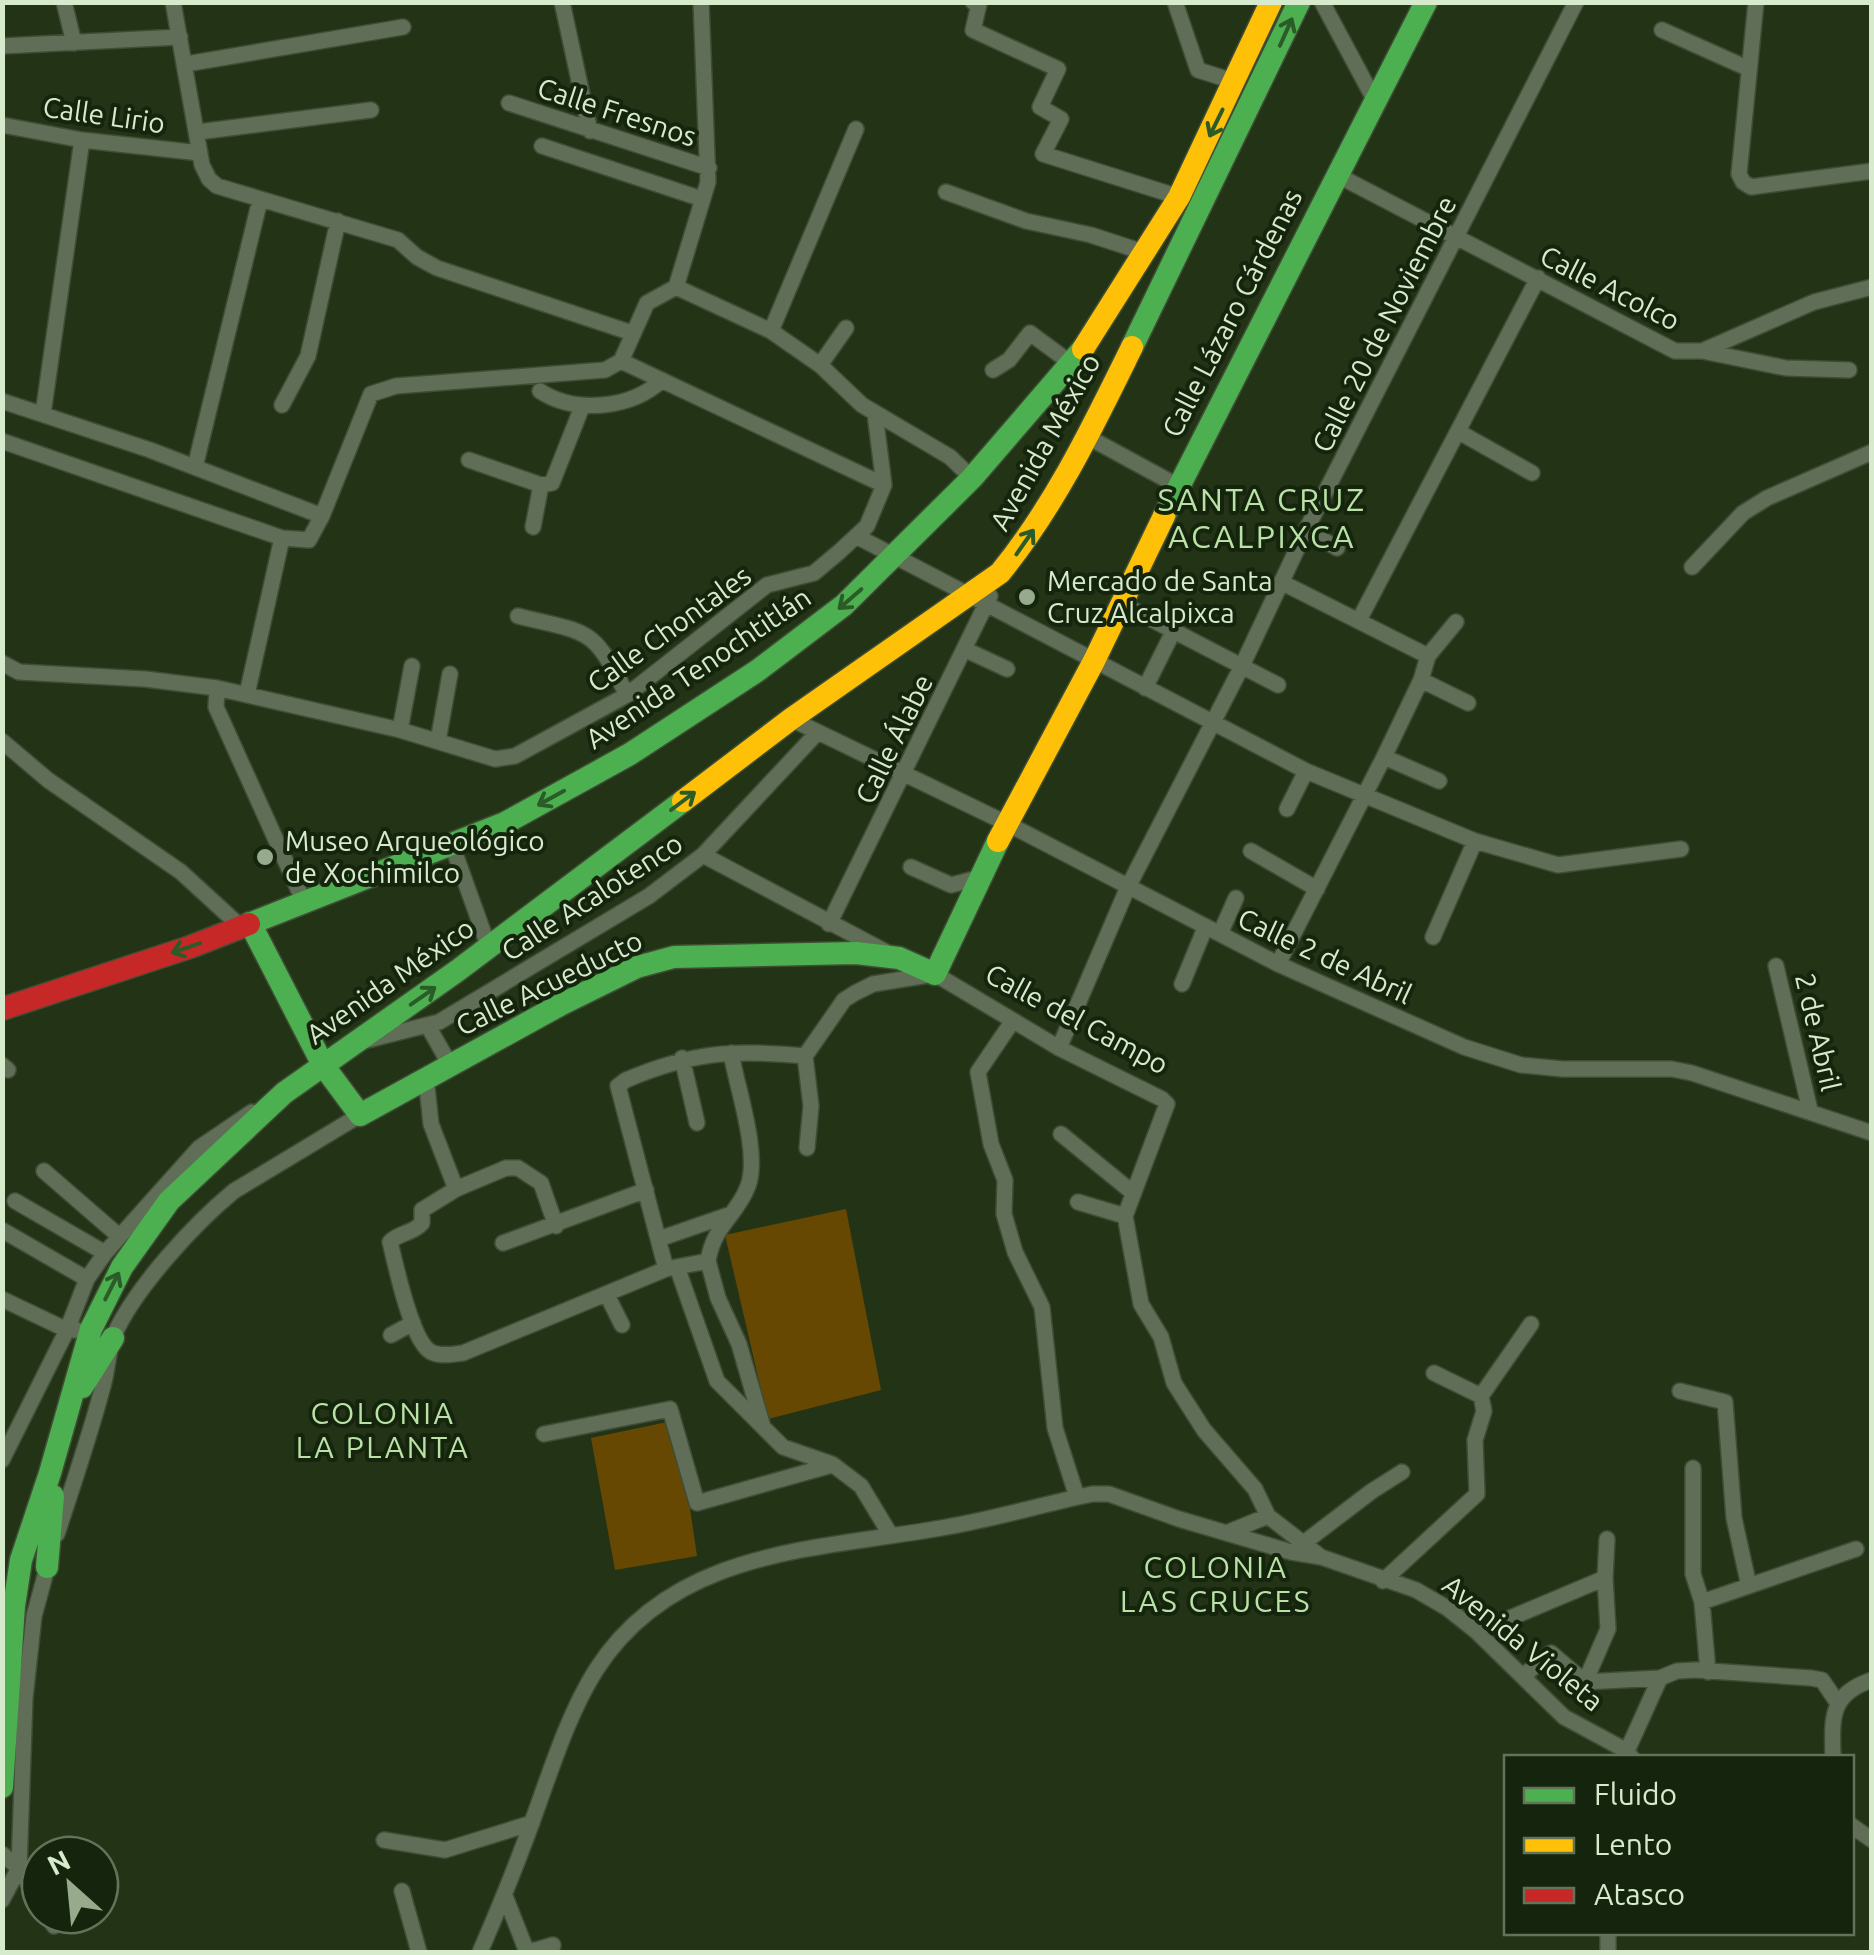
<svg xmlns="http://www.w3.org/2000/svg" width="1874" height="1955" font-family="Ubuntu,sans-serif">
  <rect width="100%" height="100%" fill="#233416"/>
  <path fill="#674803" d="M846 1209 881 1390 768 1419 725 1235Z
    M677 1420 697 1556 615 1570 591 1438Z"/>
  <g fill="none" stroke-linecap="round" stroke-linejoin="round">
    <defs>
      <path id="street" d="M64 2 74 43
        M173 2 202 165 209 179 217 186 398 240 417 257 437 268 632 333
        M562 2 590 131
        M973 2 979 4 973 30 1058 69 1040 107 1061 119 1043 154 1179 197
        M1175 2 1198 70 1236 82
        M1322 2 1374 99
        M1756 2 1739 174 1743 182 1751 187 1872 171
        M1662 30 1747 68
        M2 46 180 37
        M186 64 403 27
        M509 103 709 168
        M2 125 82 140 200 153
        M198 132 371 110
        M542 146 702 199
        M1337 175 1675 351H1702L1814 302 1872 287
        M946 192 1026 221 1091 235 1146 253
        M676 287 771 331 820 365 862 405 950 457 972 478
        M771 331 856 129
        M1702 351 1786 368 1849 370
        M621 361 647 303 676 287 708 182 701 2
        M621 361 884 485
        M820 365 846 328
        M993 370 1009 360 1030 333 1072 364
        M540 391C575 414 631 409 662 380
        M2 401 150 450 322 516
        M282 405 308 356 338 221
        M43 414 82 140
        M1459 432 1532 473
        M1086 436 1178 486
        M2 441 282 538 309 540 322 516 371 394 396 386 605 370 621 361
        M469 460 541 485 552 483 582 407
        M195 467 260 200
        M533 527 541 485
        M1306 530 1337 548
        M856 536 1306 771 1475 841 1558 865 1681 849
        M1692 567 1743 513 1767 498 1872 452
        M1281 582 1428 656
        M1120 603 1278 685
        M518 616C591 634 592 626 627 695
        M1359 620 1538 278
        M966 650 1007 669
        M2 663 19 672 145 679 217 688 400 730 495 759 515 756 627 695 767 585 814 573 839 552 867 526 884 485 875 414
        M1421 680 1468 703
        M217 688 216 707 304 902
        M1145 688 1174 630
        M247 694 282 538
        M791 719 1006 823 1278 964 1464 1047 1521 1065 1563 1069H1672L1692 1073 1872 1133
        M400 730 412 666
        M2 741 48 780 181 872 241 927
        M438 741 450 674
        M1384 757 1439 781
        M1287 809 1306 771
        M452 845 489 948
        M1251 851 1317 889
        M703 855 886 952
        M911 867 951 885 978 878
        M829 924 990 596
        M1220 934 1236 898
        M1433 937 1475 841
        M1278 964 1384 757 1421 680 1428 656 1456 622
        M1776 966 1810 1110
        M1182 984 1205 928
        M1012 1022 978 1072 991 1144 1005 1180 1004 1214 1015 1252 1042 1307 1055 1428 1077 1497
        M428 1026 450 1065
        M364 1041 439 1022 649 896 703 855 817 733
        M1059 1048 1128 887 1241 668 1306 530 1576 2
        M805 1056 811 1106 807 1148
        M682 1058 697 1123
        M2 1065 8 1070
        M426 1078 431 1124 456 1189
        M1061 1134 1132 1192
        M44 1171 119 1236
        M15 1201 105 1253
        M1078 1202 1125 1216
        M556 1226 541 1183 518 1168H506L456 1189 422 1210V1223C413 1234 399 1232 390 1242 396 1266 411 1341 431 1352 441 1357 453 1354 463 1353L666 1269 708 1261 718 1298 739 1344 763 1427 783 1447 832 1464 861 1486 890 1534
        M2 1230 87 1279
        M659 1239 731 1214
        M503 1243 646 1190
        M708 1261C714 1224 737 1216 748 1186 760 1153 737 1088 731 1053
        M677 1267 717 1381 763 1427
        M666 1269 618 1086 626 1080C692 1052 734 1049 805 1056L844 1000 855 993 873 984 935 974 1059 1048 1162 1099 1167 1104 1125 1216 1141 1304 1161 1337 1174 1383 1204 1430 1255 1489 1268 1516 1321 1557
        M607 1295 622 1325
        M2 1299 67 1330H77
        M391 1335 413 1323
        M1434 1373 1481 1396 1531 1324
        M1680 1391 1725 1402 1734 1518 1749 1586
        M544 1434 670 1409 697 1503 832 1465
        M2 1460 67 1330 87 1279 105 1253 199 1148 252 1112
        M1693 1468V1574L1702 1602 1708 1672
        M1231 1531 1268 1516
        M57 1534C73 1485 90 1435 103 1386 108 1369 108 1349 115 1333 137 1286 194 1224 234 1191L360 1115
        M1305 1542 1372 1491 1402 1472
        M1383 1581 1477 1494 1475 1440 1484 1411 1481 1396
        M1702 1602 1856 1549
        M1477 1632 1605 1578
        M1523 1676 1551 1653 1585 1682 1660 1678 1677 1671 1696 1670 1811 1678 1822 1680 1837 1702
        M1585 1682 1608 1629 1605 1578 1607 1539
        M1627 1751 1660 1678
        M1833 1758C1832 1719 1829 1694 1872 1680
        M1852 1826 1872 1840
        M384 1840 445 1850 532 1823
        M2 1854 19 1868 40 1902
        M402 1891 419 1952
        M505 1896 527 1952
        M2 1900 19 1868 25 1698 34 1616 49 1561
        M48 1915 54 1926
        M1608 1932V1952
        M480 1952C500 1906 519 1859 536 1811 553 1764 569 1713 596 1670 672 1551 811 1550 935 1529 988 1521 1039 1505 1092 1494H1109L1179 1519 1291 1552 1321 1557 1416 1590 1447 1608 1477 1632 1564 1717 1627 1751 1632 1758
        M529 1952 553 1945 551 1952"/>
      <path id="fast" d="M1132 347 1299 2
        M1164 516 1426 2
        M250 923 323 1065 360 1115 560 1005 637 967 674 957 856 953 899 958 935 974 998 841
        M249 924 505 823 630 754 757 671 844 605 972 478 1083 349
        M82 1387 113 1338
        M47 1567 53 1496
        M2 1787 14 1606 21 1560 50 1473 91 1329 122 1267 169 1201 284 1093 457 971 683 801"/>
      <path id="slow" d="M1083 349 1179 197 1271 2
        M683 801 791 719 1000 573C1056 504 1093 426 1132 347
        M998 841 1094 661 1164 516"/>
      <path id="jam" d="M2 1009 190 947 249 924"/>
    </defs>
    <use href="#street" stroke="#3f4d36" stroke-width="18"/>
    <use href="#fast" stroke="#3f4d36" stroke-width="25"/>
    <use href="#slow" stroke="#3f4d36" stroke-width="25"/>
    <use href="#jam" stroke="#3f4d36" stroke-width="25"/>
    <use href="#street" stroke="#606e58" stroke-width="15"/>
    <use href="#fast" stroke="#4caf50" stroke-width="22"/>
    <use href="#slow" stroke="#ffc107" stroke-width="22"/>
    <use href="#jam" stroke="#c62828" stroke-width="22"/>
  </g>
  <defs><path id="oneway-shaft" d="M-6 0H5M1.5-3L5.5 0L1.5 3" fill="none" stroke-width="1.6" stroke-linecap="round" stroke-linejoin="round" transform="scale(2.5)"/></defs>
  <g stroke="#2b5c28">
    <use href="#oneway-shaft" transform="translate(1286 32) rotate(-66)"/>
    <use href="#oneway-shaft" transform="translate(1216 123) rotate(116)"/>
    <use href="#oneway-shaft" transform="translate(1025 542) rotate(-55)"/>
    <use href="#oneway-shaft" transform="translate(850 599) rotate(139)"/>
    <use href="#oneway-shaft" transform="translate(551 798) rotate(151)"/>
    <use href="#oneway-shaft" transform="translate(683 801) rotate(-37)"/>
    <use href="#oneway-shaft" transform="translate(186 948) rotate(161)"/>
    <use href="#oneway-shaft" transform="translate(423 996) rotate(-35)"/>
    <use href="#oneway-shaft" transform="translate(112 1286) rotate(-63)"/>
  </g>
  <g fill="#97aa8c" stroke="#15240d" stroke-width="4">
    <circle cx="1027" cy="597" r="10"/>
    <circle cx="265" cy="857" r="10"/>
  </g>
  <g text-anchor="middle" stroke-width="8" stroke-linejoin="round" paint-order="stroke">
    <g font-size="28" fill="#d6eacc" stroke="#15240d">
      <text transform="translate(617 112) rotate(18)" y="10">Calle Fresnos</text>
      <text transform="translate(104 115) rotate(8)" y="10">Calle Lirio</text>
      <text transform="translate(1610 288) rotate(27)" y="10">Calle Acolco</text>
      <text transform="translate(1232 313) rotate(-63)" y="10">Calle Lázaro Cárdenas</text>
      <text transform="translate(1384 324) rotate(-63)" y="10">Calle 20 de Noviembre</text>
      <text transform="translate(1045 442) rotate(-61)" y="10">Avenida México</text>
      <text transform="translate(669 629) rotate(-36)" y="10">Calle Chontales</text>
      <text transform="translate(698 668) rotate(-34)" y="10">Avenida Tenochtitlán</text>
      <text transform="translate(894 739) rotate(-64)" y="10">Calle Álabe</text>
      <text transform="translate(592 897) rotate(-33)" y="10">Calle Acalotenco</text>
      <text transform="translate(1325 956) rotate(25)" y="10">Calle 2 de Abril</text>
      <text transform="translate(390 981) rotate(-35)" y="10">Avenida México</text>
      <text transform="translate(549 983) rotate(-26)" y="10">Calle Acueducto</text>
      <text transform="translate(1077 1019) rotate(28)" y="10">Calle del Campo</text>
      <text transform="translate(1818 1032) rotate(77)" y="10">2 de Abril</text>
      <text transform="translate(1523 1643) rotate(39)" y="10">Avenida Violeta</text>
    </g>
    <g font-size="28" fill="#d6eacc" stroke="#15240d" text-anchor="start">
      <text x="1047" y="591">Mercado de Santa<tspan x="1047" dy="32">Cruz Alcalpixca</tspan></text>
      <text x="285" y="851">Museo Arqueológico<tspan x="285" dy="32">de Xochimilco</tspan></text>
    </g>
    <g font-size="30" letter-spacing="2.5" fill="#bae2a6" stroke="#15240d">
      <text x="383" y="1424">COLONIA<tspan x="383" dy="34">LA PLANTA</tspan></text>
      <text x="1216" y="1578">COLONIA<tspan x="1216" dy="34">LAS CRUCES</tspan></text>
    </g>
    <g font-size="32" letter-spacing="2.5" fill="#bae2a6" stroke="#15240d">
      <text x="1262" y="511">SANTA CRUZ<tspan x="1262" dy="37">ACALPIXCA</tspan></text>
    </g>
  </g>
  <rect width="1874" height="1955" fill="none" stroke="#d6eacc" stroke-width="10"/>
  <rect x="1504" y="1755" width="350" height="180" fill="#15240d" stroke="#627359" stroke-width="2.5"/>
  <rect x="1524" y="1788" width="50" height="15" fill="#4caf50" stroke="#627359" stroke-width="2.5"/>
  <text x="1594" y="1805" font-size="30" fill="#d6eacc">Fluido</text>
  <rect x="1524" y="1838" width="50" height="15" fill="#ffc107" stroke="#627359" stroke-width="2.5"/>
  <text x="1594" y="1855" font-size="30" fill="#d6eacc">Lento</text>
  <rect x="1524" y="1888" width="50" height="15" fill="#c62828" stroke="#627359" stroke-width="2.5"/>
  <text x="1594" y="1905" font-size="30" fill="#d6eacc">Atasco</text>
  <g transform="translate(70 1885) rotate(333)"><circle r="48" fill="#15240d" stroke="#627359" stroke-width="2.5"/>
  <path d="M0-8L18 38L0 25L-18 38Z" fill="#97aa8c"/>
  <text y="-15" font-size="28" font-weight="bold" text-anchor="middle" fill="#d6eacc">N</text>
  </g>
</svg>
